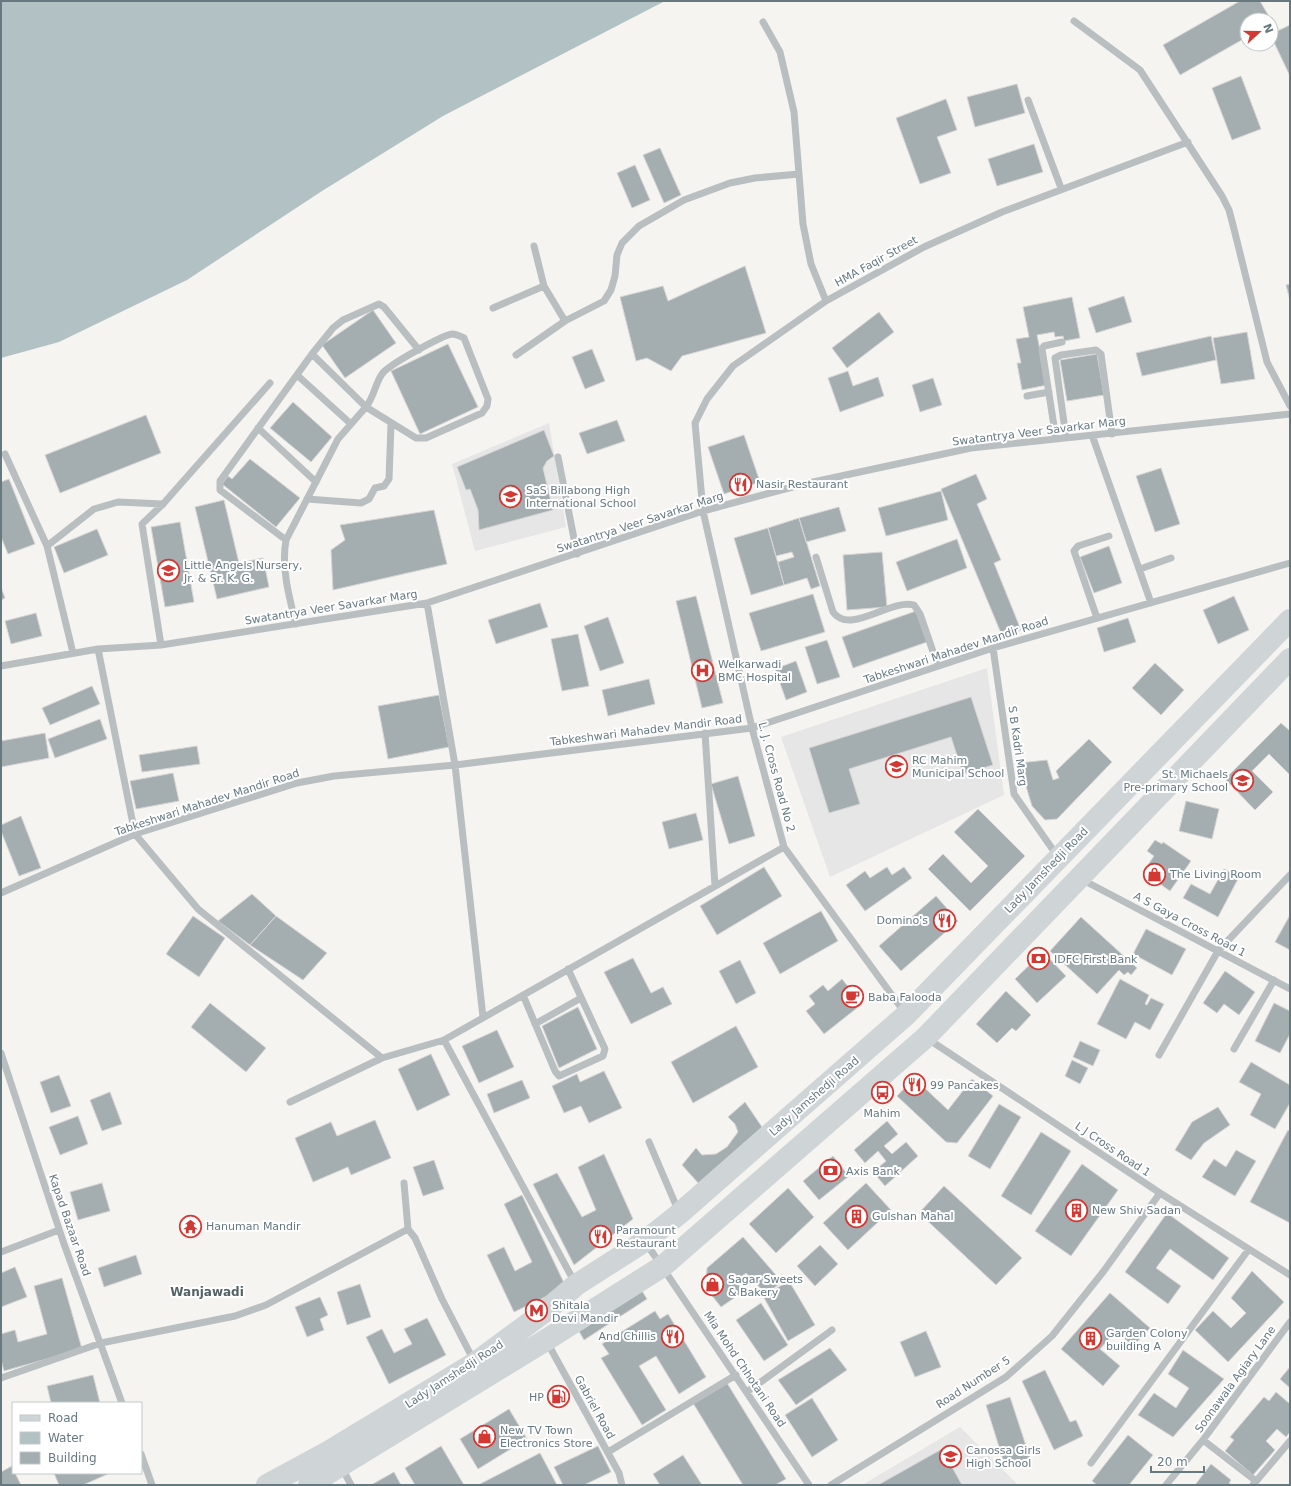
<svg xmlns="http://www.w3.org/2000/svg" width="1291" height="1486" font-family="'DejaVu Sans',sans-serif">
  <rect width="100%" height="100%" fill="#f5f4f1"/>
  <path fill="#e5e6e5" d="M549 423 566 527 475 551 452 464Z
    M987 668 1004 795 830 877 781 737Z
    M960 1427 1018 1485H862Z"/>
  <path fill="#b2c1c3" d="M1 1H665L443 116 322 191 187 280 59 342 1 358Z"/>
  <path fill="#a4adb0" stroke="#d6d5d4" d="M1240 1H1260L1271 20H1247V37L1180 75 1163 45Z
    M1290 25V76L1271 36V34Z
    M1241 76 1261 129 1232 140 1212 88Z
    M1017 84 1025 113 975 127 967 97Z
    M946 99 957 130 937 137 951 173 920 184 896 118Z
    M1034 144 1043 172 997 186 988 159Z
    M660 148 681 195 664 203 643 155Z
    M635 165 650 200 632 208 617 173Z
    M745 266 766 333 682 356 671 371 647 358 636 361 620 297 663 286 668 301Z
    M1290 284V300L1286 285Z
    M1124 296 1132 322 1096 333 1088 308Z
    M1072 297 1080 338 1064 341 1063 336 1055 337 1054 332 1037 335 1047 385 1022 390 1017 363H1021L1016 339 1029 337 1023 307Z
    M373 310 396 343 345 378 322 345Z
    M879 312 894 332 847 368 832 348Z
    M1247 332 1255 379 1221 384 1213 338Z
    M1211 336 1216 360 1142 376 1136 353Z
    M448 344 478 407 420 434 391 371Z
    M592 349 605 381 585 389 572 357Z
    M1097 354 1104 395 1067 401 1060 360Z
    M848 371 853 386 878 377 884 396 840 412 828 378Z
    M933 378 942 405 920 412 912 385Z
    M293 402 332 437 311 462 270 428Z
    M146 415 161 453 60 493 45 455Z
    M617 420 625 441 587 454 579 433Z
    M544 430 554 456 547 461 543 468 553 510 479 530 478 510 470 489 466 490 457 467Z
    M744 435 760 482 724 494 708 447Z
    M250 459 300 498 276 527 222 484 228 476 232 479Z
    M1161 468 1180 524 1155 532 1136 476Z
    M976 474 987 499 977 504 1001 560 994 563 1021 630 1003 638 941 489Z
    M9 479 35 544 8 554 1 537V482Z
    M941 491 948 520 886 536 878 508Z
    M224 500 239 563 263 558 269 587 217 599 195 507Z
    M839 507 846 531 806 542 799 518Z
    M434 510 447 564 333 590 331 550 345 540 340 525Z
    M799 518 820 586 811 589 807 578 784 585 778 562 794 557 792 552 776 556 768 528Z
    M180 522 194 602 165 607 151 527Z
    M768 528 784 585 751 595 734 538Z
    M97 529 108 555 64 573 54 547Z
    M957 539 967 568 907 591 896 562Z
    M1109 546 1122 583 1094 593 1080 557Z
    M882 552 887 607 847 610 843 555Z
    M1 587 5 598 1 600Z
    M813 594 825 632 761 651 749 613Z
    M696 596 723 703 702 708 676 601Z
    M1234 596 1249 630 1218 644 1203 610Z
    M540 603 548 627 496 644 488 620Z
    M916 611 927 642 853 668 842 637Z
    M36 613 42 636 11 644 5 621Z
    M608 617 624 663 600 671 584 626Z
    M1128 618 1136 642 1104 652 1097 628Z
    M578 634 589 686 562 691 551 639Z
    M827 640 840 677 817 684 805 647Z
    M796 661 807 692 786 700 775 669Z
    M1155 663 1184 690 1161 715 1132 688Z
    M649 679 655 704 608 716 602 690Z
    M92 686 100 704 50 725 42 708Z
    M439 695 449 747 388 759 378 706Z
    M971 697 993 765 963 774 951 737 849 769 860 804 829 813 809 748Z
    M100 719 107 739 55 758 48 739Z
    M1281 723 1290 731V775L1269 754 1252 771 1273 792 1255 810 1225 779Z
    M45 733 49 758 1 767V741Z
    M1089 739 1112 762 1057 819 1045 820 1032 806 1019 763 1047 760 1053 780 1059 778 1056 771Z
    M197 746 200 764 142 772 139 755Z
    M173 773 179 801 136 809 130 781Z
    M738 776 755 836 729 844 711 784Z
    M1186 801 1219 809 1212 839 1179 831Z
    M978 809 1025 856 970 911 928 869 943 854 971 883 988 866 954 832Z
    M696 813 703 840 669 849 662 822Z
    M21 816 41 868 19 876 1 831V825Z
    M1155 840 1162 844 1163 842 1191 861 1170 891 1143 872 1154 856 1147 851Z
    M764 867 782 896 717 935 700 906Z
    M887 867 892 875 904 867 912 878 865 911 846 885 865 871 870 878Z
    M1224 869 1239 877 1218 917 1183 898 1191 884 1210 894Z
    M252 894 276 916 250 945 218 921Z
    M936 896 958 921 901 971 879 946Z
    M821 911 838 941 780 974 763 943Z
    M1290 915V950L1275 942Z
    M193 916 225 938 199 977 166 954Z
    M276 916 327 953 303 980 250 945Z
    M1081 917 1137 968 1131 975 1128 972 1124 975 1119 970 1097 994 1050 951Z
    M1146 929 1186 949 1172 975 1133 954Z
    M1043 952 1066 976 1037 1003 1015 979Z
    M633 958 651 993 663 987 672 1004 631 1024 604 972Z
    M740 960 756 993 736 1004 719 971Z
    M1225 971 1255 992 1239 1015 1224 1004 1217 1013 1203 1003Z
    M842 979 862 1004 824 1034 806 1011 815 1004 809 996 823 985 828 991Z
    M1120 979 1149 995 1145 1004 1147 1005 1151 998 1164 1004 1150 1030 1135 1022 1126 1039 1097 1024Z
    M1006 991 1031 1015 1016 1031 1012 1028 997 1043 976 1024Z
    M210 1003 266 1048 246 1072 191 1027Z
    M1274 1003 1290 1011V1034L1280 1053 1255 1041Z
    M578 1007 597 1049 559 1068 542 1026Z
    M736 1026 758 1067 693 1103 671 1062Z
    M497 1030 514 1067 479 1083 462 1046Z
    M1080 1041 1100 1050 1093 1066 1073 1057Z
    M431 1054 450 1095 417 1111 398 1069Z
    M1072 1060 1088 1068 1080 1084 1065 1076Z
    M1251 1062 1290 1085V1103L1275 1129 1250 1115 1261 1094 1239 1082Z
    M604 1071 622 1108 589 1123 581 1106 564 1113 552 1086 577 1074 580 1082Z
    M59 1075 71 1106 51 1113 40 1082Z
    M914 1078 948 1110 972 1079 993 1096 957 1143 946 1142 897 1096Z
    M522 1080 530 1098 494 1113 487 1094Z
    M110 1092 122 1124 102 1131 90 1100Z
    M745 1102 764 1130 700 1185 682 1165 696 1148 702 1155 716 1154 727 1147 738 1132 735 1124 728 1117Z
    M999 1104 1021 1117 990 1169 968 1156Z
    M1218 1107 1230 1125 1204 1143 1191 1160 1175 1150 1192 1122Z
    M78 1116 88 1144 60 1155 49 1127Z
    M375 1120 391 1158 351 1175 348 1167 313 1182 295 1138 331 1122 337 1136Z
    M887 1121 898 1134 884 1146 892 1154 906 1142 918 1156 885 1186 873 1172 886 1161 878 1151 865 1163 854 1150Z
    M1288 1130 1290 1132V1223L1250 1202Z
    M1041 1132 1071 1151 1031 1215 1001 1196Z
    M1236 1150 1256 1161 1235 1196 1202 1177 1214 1159 1226 1167Z
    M604 1154 633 1219 574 1265 533 1184 557 1173 582 1217 596 1210 578 1167Z
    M833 1156 849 1176 819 1200 803 1181Z
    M434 1160 444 1189 423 1196 413 1167Z
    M1082 1164 1118 1190 1071 1256 1035 1231Z
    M102 1183 110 1211 78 1220 70 1192Z
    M866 1183 891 1210 848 1250 823 1223Z
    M944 1186 1022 1258 996 1285 919 1213Z
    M788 1188 814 1217 776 1253 749 1224Z
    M522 1195 566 1287 514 1312 487 1255 504 1247 515 1271 532 1262 504 1204Z
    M1167 1213 1229 1258 1213 1280 1170 1249 1156 1268 1181 1286 1168 1304 1125 1272Z
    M743 1237 782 1282 766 1294 746 1273 736 1281 743 1292 721 1307 706 1288 707 1268Z
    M820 1245 838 1264 815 1286 797 1266Z
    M136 1255 142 1274 104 1287 98 1268Z
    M15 1267 27 1297 1 1307V1273Z
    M1252 1271 1284 1302 1228 1362 1195 1330 1213 1311 1231 1328 1246 1313 1231 1298Z
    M62 1278 82 1349 4 1371 1 1360V1334L15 1330 18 1342 47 1334 34 1286Z
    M789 1281 815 1325 788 1341 763 1296Z
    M360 1284 371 1317 347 1325 337 1292Z
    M639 1286 647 1299 584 1340 576 1326Z
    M1110 1293 1150 1328 1133 1346 1116 1331 1100 1349 1120 1366 1103 1386 1061 1349Z
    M320 1297 328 1315 320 1319 324 1330 307 1337 295 1307Z
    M761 1303 788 1345 764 1361 736 1320Z
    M655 1311 660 1319 668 1314 706 1377 679 1394 656 1356 639 1366 666 1410 642 1425 601 1358 609 1354 602 1344Z
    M427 1318 446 1355 389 1384 366 1337 382 1329 394 1353 412 1344 404 1329Z
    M926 1331 941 1367 915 1377 900 1342Z
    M830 1348 847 1370 796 1405 778 1380Z
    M1183 1350 1224 1379 1173 1437 1138 1415 1154 1393 1176 1408 1189 1388 1168 1374Z
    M1290 1367V1388L1280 1379Z
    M1045 1370 1070 1422 1076 1420 1083 1436 1054 1450 1022 1381Z
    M93 1375 100 1403H51L47 1386Z
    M727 1383 786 1479 775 1485H743L693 1403Z
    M1276 1392 1290 1404V1432L1286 1437 1277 1429 1266 1441 1275 1450 1253 1475 1225 1451 1234 1440 1230 1437 1264 1397 1269 1401Z
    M1010 1397 1030 1458 1005 1466 986 1405Z
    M812 1398 838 1440 812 1457 785 1415Z
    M509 1409 527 1439 478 1469 460 1439Z
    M1128 1435 1153 1455 1129 1485H1097L1092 1481Z
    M441 1446 464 1485H415L405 1468Z
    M598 1446 611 1472 584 1485H563L554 1467Z
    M942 1449 962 1485H878Z
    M540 1453 557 1485H481L480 1484Z
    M683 1455 702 1485H660L653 1474Z
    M1211 1464 1231 1480 1229 1483 1232 1485H1195Z
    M12 1466 13 1473H15L21 1485H1V1472Z
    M394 1472 401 1485H371Z
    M54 1473H110L83 1485H59Z"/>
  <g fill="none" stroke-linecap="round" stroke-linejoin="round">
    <path stroke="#b9bfc1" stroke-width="7" d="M1074 21 1140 70 1222 196 1229 210 1233 225 1267 362 1290 406
      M763 22 780 52 794 112 803 224 811 264 826 301
      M1028 100 1061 188
      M534 246 544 286 565 321
      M493 308 544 286
      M516 355 565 321 604 301 611 290 615 276 617 255 622 243 639 226 684 200 730 183 755 178 799 174
      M297 375 351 424
      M1027 396 1049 392
      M258 428 316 482
      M1092 435 1151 603
      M1066 437 1055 358 1061 355 1096 350 1101 354 1112 434
      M1056 439 1042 349 1044 346 1062 342
      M5 454 47 546
      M558 457 577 554
      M307 499 361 503 369 499 375 488 384 486 389 479 391 424
      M286 540 220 490V481L312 354
      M816 557 833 612C850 636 891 598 914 605L920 614 938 666
      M1140 569 1171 558
      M427 603 455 765 483 1017
      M1097 618 1074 551 1078 546 1109 536
      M296 624C289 597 281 567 286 540L338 439 366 407C374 397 375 384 382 374 388 365 441 336 452 334 456 334 460 336 464 338L488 399 487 406 482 413 426 438H416L366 407 312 354 333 328 343 320 379 304 384 307 419 350
      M161 645 142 524 163 504 270 383
      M993 648 1014 794 1058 857
      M98 649 135 834 198 909 382 1058 444 1040 784 847
      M73 653 47 546 94 509 118 502 163 504
      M1 666 98 649 161 645 427 603 703 511 804 484 971 448 1290 414
      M705 733 715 886
      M1081 879 1290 989
      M1 893 135 834 297 783 334 776 455 765 752 728 993 648 1290 563
      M523 995 555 1071 559 1076 603 1056 605 1049 568 969
      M905 1013 784 847 752 728 703 511 695 423 707 399 733 366 826 301 924 247 1002 212 1188 142
      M535 1024 581 998
      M928 1039 1160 1193 1290 1275
      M444 1040 575 1283
      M1234 1049 1274 980
      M1 1053 64 1244 122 1403
      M1159 1055 1218 951 1290 875
      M290 1102 382 1058
      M649 1142 678 1210
      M404 1183 408 1229 415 1238 442 1299 474 1361
      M646 1243 809 1485
      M1 1252 59 1230
      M547 1342 619 1473 622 1485
      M1 1378 101 1343 235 1316 266 1305 408 1229
      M747 1392 832 1330
      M1203 1440 1256 1481
      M608 1452 736 1375
      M141 1454 152 1485
      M1091 1463 1249 1249
      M342 1468 351 1485
      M831 1485 1006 1377 1052 1336 1103 1272 1160 1193
      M1166 1485 1203 1440 1290 1322
      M1253 1485 1290 1441"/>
    <path stroke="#cfd5d7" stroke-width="22" d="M267 1485 328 1452 475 1363 543 1313 576 1285 645 1241 679 1214 906 1015 1290 620
      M309 1485 546 1340 663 1266 926 1037 1290 659"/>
  </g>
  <defs>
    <symbol id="restaurant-ring" viewBox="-11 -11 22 22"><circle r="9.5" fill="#fff" stroke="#d33833" stroke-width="1.5"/><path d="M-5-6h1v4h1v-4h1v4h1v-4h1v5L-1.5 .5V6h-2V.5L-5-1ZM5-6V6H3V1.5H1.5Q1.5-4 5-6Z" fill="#d33833"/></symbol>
    <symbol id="school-ring" viewBox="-11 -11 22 22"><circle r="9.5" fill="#fff" stroke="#d33833" stroke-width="1.5"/><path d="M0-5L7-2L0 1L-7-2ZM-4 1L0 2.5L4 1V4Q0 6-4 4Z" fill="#d33833"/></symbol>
    <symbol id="hospital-ring" viewBox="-11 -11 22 22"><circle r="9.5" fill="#fff" stroke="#d33833" stroke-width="1.5"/><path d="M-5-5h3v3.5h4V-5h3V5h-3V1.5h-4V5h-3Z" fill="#d33833"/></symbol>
    <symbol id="shop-ring" viewBox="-11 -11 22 22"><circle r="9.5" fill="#fff" stroke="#d33833" stroke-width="1.5"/><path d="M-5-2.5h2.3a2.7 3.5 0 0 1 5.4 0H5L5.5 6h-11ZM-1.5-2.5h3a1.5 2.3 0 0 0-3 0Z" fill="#d33833"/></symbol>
    <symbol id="bank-ring" viewBox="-11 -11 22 22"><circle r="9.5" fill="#fff" stroke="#d33833" stroke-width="1.5"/><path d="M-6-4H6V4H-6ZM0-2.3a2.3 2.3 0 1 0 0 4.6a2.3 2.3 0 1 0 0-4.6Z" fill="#d33833"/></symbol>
    <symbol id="cafe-ring" viewBox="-11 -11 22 22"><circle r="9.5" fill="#fff" stroke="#d33833" stroke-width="1.5"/><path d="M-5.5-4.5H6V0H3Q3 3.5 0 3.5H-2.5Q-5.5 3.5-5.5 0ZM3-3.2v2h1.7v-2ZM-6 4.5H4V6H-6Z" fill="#d33833"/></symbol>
    <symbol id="bus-ring" viewBox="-11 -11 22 22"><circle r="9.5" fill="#fff" stroke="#d33833" stroke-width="1.5"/><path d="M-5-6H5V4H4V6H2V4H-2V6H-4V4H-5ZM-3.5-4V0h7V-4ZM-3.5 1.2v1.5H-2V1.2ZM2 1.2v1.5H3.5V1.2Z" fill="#d33833"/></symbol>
    <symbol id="building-ring" viewBox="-11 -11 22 22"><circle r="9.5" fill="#fff" stroke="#d33833" stroke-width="1.5"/><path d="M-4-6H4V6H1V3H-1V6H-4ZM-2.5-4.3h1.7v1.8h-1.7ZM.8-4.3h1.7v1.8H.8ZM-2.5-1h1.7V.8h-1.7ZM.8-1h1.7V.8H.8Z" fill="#d33833"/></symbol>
    <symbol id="temple-ring" viewBox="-11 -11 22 22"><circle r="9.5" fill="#fff" stroke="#d33833" stroke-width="1.5"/><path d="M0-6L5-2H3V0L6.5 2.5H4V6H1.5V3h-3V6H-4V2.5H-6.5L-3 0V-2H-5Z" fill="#d33833"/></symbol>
    <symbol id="metro-ring" viewBox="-11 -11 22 22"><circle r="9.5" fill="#fff" stroke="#d33833" stroke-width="1.5"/><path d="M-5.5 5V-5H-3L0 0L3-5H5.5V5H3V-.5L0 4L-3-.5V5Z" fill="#d33833"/></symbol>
    <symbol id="fuel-ring" viewBox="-11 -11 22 22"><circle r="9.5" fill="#fff" stroke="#d33833" stroke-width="1.5"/><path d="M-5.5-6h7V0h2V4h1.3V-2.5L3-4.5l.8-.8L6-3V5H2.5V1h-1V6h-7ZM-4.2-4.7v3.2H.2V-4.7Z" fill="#d33833"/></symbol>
  </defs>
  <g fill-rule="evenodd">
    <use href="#restaurant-ring" x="728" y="472" width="25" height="25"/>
    <use href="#school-ring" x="498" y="484" width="25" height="25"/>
    <use href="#school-ring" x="156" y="558" width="25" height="25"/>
    <use href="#hospital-ring" x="690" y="658" width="25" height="25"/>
    <use href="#school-ring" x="884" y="754" width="25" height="25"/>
    <use href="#school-ring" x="1230" y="768" width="25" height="25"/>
    <use href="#shop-ring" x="1142" y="862" width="25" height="25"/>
    <use href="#restaurant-ring" x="932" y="908" width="25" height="25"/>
    <use href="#bank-ring" x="1026" y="946" width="25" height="25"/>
    <use href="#cafe-ring" x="840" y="984" width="25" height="25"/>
    <use href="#restaurant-ring" x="902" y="1072" width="25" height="25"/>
    <use href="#bus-ring" x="870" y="1080" width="25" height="25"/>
    <use href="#bank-ring" x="818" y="1158" width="25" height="25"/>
    <use href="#building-ring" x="1064" y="1198" width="25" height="25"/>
    <use href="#building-ring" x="844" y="1204" width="25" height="25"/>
    <use href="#temple-ring" x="178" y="1214" width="25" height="25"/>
    <use href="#restaurant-ring" x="588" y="1224" width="25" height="25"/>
    <use href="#shop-ring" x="700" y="1272" width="25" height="25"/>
    <use href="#metro-ring" x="524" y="1298" width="25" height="25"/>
    <use href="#restaurant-ring" x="660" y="1324" width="25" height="25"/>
    <use href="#building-ring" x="1078" y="1326" width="25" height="25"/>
    <use href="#fuel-ring" x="546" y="1384" width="25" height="25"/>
    <use href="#shop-ring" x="472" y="1424" width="25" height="25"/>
    <use href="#school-ring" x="938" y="1444" width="25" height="25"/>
  </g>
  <g text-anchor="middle" stroke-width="4" stroke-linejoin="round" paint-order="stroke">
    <g font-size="11" fill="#667980" stroke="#fff">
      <text transform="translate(876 261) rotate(-29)" y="4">HMA Faqir Street</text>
      <text transform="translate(1039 431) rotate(-7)" y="4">Swatantrya Veer Savarkar Marg</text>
      <text transform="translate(640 522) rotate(-18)" y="4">Swatantrya Veer Savarkar Marg</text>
      <text transform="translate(331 607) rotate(-9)" y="4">Swatantrya Veer Savarkar Marg</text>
      <text transform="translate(956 650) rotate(-18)" y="4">Tabkeshwari Mahadev Mandir Road</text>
      <text transform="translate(646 730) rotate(-7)" y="4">Tabkeshwari Mahadev Mandir Road</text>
      <text transform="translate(1018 746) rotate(82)" y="4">S B Kadri Marg</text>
      <text transform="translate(777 777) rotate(75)" y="4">L. J. Cross Road No 2</text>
      <text transform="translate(207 802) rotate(-18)" y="4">Tabkeshwari Mahadev Mandir Road</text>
      <text transform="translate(1046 870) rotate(-46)" y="4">Lady Jamshedji Road</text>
      <text transform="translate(1190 924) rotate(28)" y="4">A S Gaya Cross Road 1</text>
      <text transform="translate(814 1096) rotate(-41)" y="4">Lady Jamshedji Road</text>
      <text transform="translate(1113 1149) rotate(34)" y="4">L J Cross Road 1</text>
      <text transform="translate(70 1225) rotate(71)" y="4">Kapad Bazaar Road</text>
      <text transform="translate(745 1369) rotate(56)" y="4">Mia Mohd Chhotani Road</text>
      <text transform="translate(454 1374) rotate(-33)" y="4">Lady Jamshedji Road</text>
      <text transform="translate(1235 1379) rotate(-54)" y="4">Soonawala Agiary Lane</text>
      <text transform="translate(973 1382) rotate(-33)" y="4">Road Number 5</text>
      <text transform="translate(595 1407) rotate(61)" y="4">Gabriel Road</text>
    </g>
    <g font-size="11" fill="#667980" stroke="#fff" text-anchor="start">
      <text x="756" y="488">Nasir Restaurant</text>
      <text x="526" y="494">SaS Billabong High<tspan x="526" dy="13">International School</tspan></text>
      <text x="184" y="569">Little Angels Nursery,<tspan x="184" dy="13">Jr. &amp; Sr. K. G.</tspan></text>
      <text x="718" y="668">Welkarwadi<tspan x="718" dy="13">BMC Hospital</tspan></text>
      <text x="912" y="764">RC Mahim<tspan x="912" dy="13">Municipal School</tspan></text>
      <text x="1228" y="778" text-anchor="end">St. Michaels<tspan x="1228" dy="13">Pre-primary School</tspan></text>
      <text x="1170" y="878">The Living Room</text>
      <text x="928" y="924" text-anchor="end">Domino's</text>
      <text x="1054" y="963">IDFC First Bank</text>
      <text x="868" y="1001">Baba Falooda</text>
      <text x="930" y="1089">99 Pancakes</text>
      <text x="882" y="1117" text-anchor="middle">Mahim</text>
      <text x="846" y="1175">Axis Bank</text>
      <text x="1092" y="1214">New Shiv Sadan</text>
      <text x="872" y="1220">Gulshan Mahal</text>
      <text x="206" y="1230">Hanuman Mandir</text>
      <text x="616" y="1234">Paramount<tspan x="616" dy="13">Restaurant</tspan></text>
      <text x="728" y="1283">Sagar Sweets<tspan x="728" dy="13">&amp; Bakery</tspan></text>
      <text x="552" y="1309">Shitala<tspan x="552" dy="13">Devi Mandir</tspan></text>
      <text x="1106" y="1337">Garden Colony<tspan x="1106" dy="13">building A</tspan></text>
      <text x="656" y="1340" text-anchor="end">And Chillis</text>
      <text x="544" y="1401" text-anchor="end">HP</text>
      <text x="500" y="1434">New TV Town<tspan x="500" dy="13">Electronics Store</tspan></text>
      <text x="966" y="1454">Canossa Girls<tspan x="966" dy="13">High School</tspan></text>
    </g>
    <g font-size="12" font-weight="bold" fill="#536165" stroke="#fff">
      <text x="207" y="1296">Wanjawadi</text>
    </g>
  </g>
  <rect width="1291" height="1486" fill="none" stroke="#667980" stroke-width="4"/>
  <rect x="12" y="1402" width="130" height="72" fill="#ffffff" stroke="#c2c9cc"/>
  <rect x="20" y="1415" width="20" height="6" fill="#cfd5d7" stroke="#c2c9cc"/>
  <text x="48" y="1422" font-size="12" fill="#667980">Road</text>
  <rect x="20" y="1432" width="20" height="12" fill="#b2c1c3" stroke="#c2c9cc"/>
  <text x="48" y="1442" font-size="12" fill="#667980">Water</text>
  <rect x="20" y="1452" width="20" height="12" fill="#a4adb0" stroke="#c2c9cc"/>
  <text x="48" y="1462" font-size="12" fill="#667980">Building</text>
  <g transform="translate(1259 32) rotate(69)"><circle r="19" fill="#ffffff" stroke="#c2c9cc"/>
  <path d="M0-3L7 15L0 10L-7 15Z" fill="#d33833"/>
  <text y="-6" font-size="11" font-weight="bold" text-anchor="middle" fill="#667980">N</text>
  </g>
  <path d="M1151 1466v6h53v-6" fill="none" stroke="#667980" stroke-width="2"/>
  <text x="1157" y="1466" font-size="12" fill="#667980" stroke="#ffffff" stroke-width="3" paint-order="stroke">20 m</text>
</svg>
